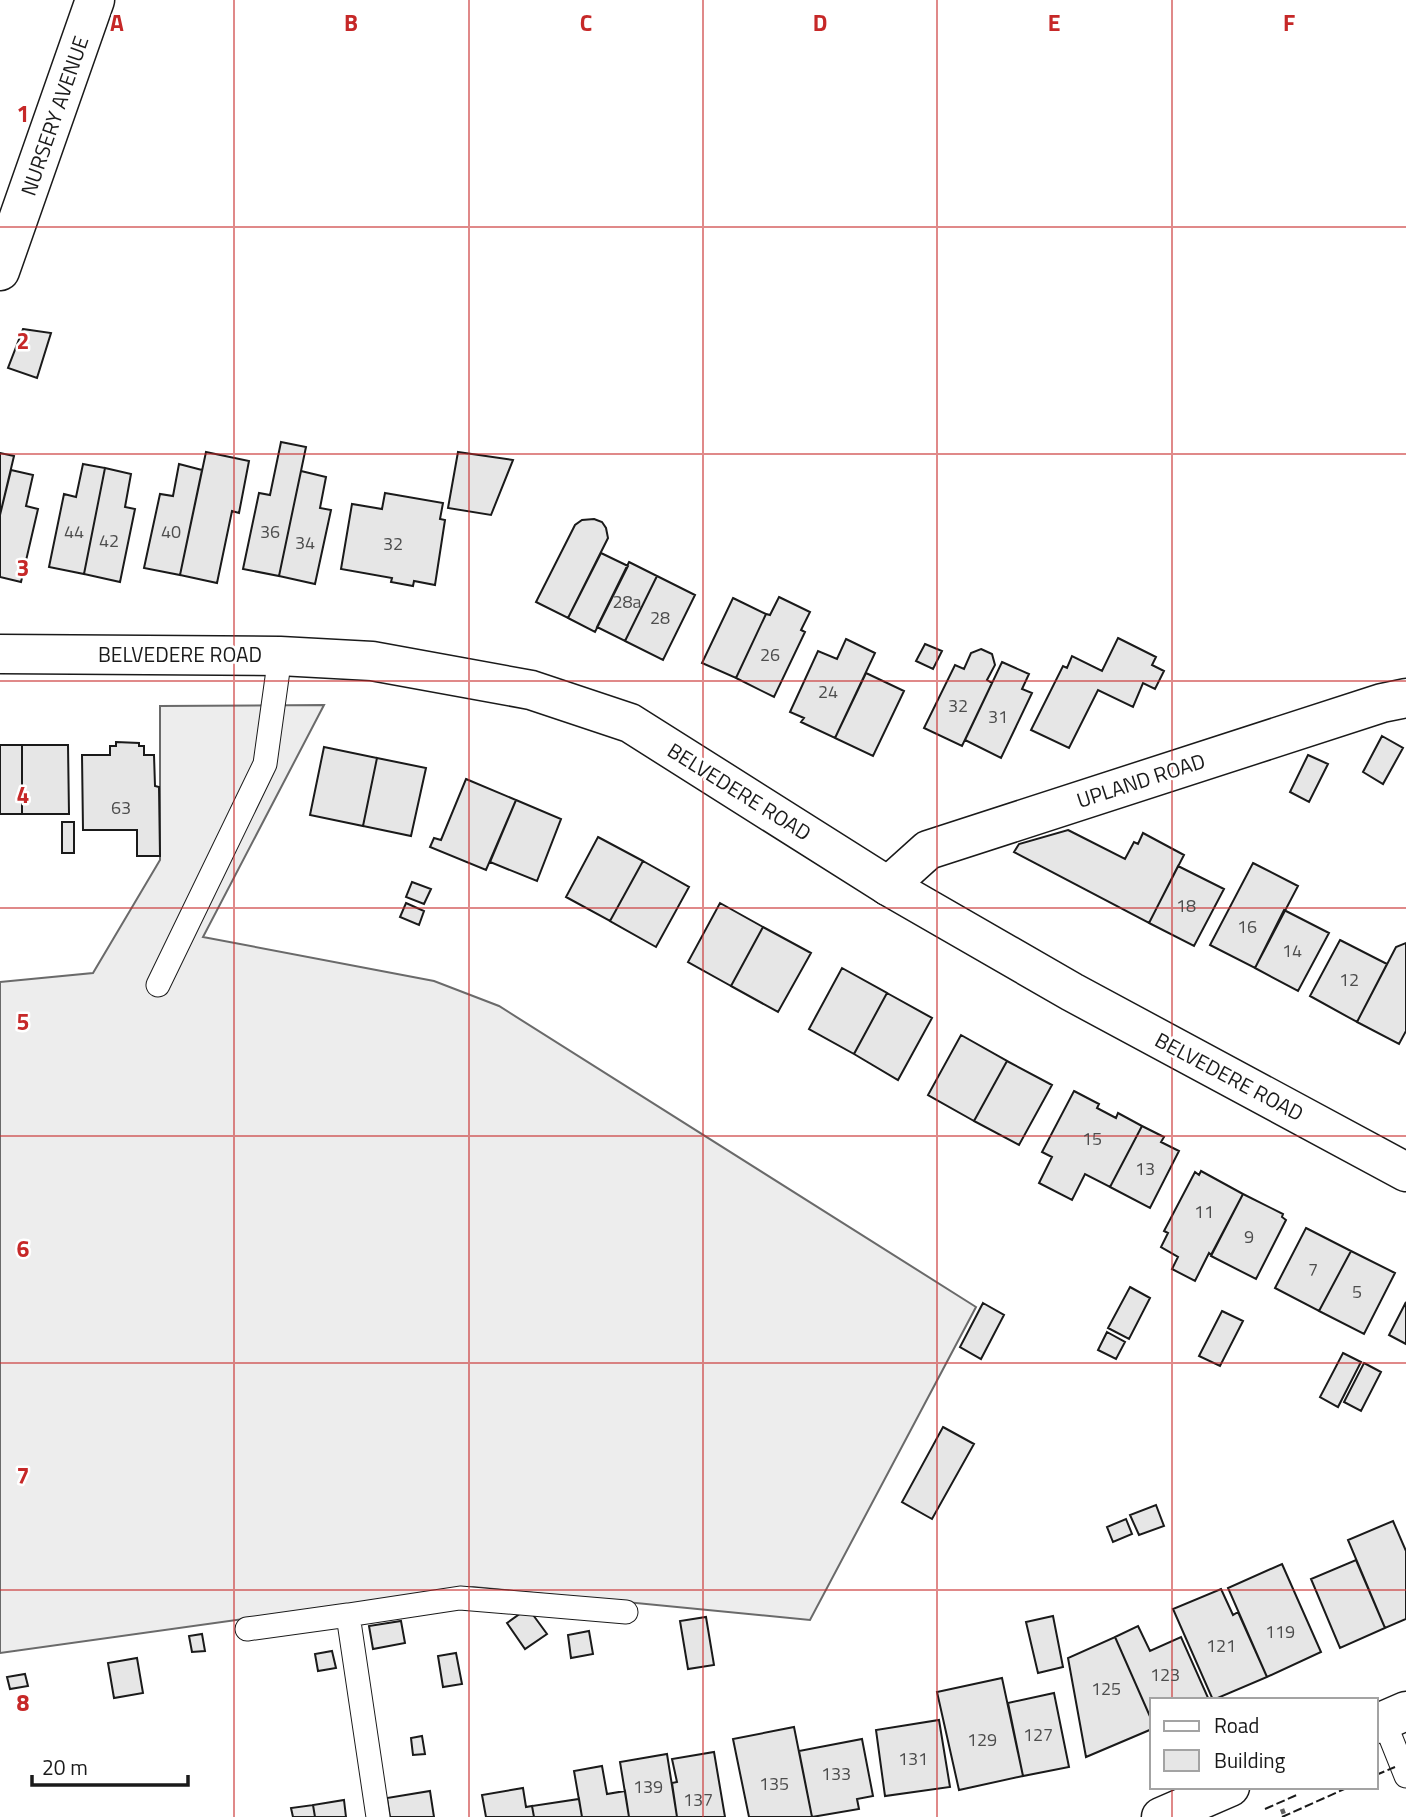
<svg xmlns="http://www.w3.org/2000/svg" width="1406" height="1817" font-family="'Titillium Web',sans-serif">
  <rect width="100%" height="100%" fill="#fff"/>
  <path fill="#ededed" stroke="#6a6a6a" stroke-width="2" d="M324 705 203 937 434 981 499 1006 976 1307 810 1620 473 1587 0 1653V982L93 973 160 860V706Z"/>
  <path fill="#e6e6e6" stroke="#1a1a1a" stroke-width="2" d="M23 329 51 333 37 378 8 368Z
    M281 442 306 447 279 576 243 569 259 493 270 495Z
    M206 452 249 461 239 513 232 511 217 583 180 575Z
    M458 452 513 460 491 515 448 508Z
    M0 453 14 456 0 515Z
    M83 464 105 468 84 574 49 567 64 494 76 497Z
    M179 464 202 470 180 575 144 568 160 494 173 496Z
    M105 468 131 474 125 507 135 509 120 582 84 574Z
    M11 470 33 475 26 506 38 509 21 582 0 577V515Z
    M301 471 326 477 320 508 331 510 315 584 279 576Z
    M385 493 443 503 440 519 445 520 435 585 414 581 413 586 391 582 392 578 341 569 352 504 382 509Z
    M594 519 602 522 606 528 608 538 568 618 536 602 575 525 582 520Z
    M601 553 628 566 595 632 568 618Z
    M629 562 657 576 625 641 597 627Z
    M657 576 695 595 663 660 625 641Z
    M779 597 810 612 801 630 805 632 774 697 736 678 766 614 770 615Z
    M733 598 766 614 736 678 702 663Z
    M1118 638 1156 657 1152 665 1164 671 1155 689 1143 683 1133 707 1098 690 1069 748 1031 730 1063 666 1067 668 1072 656 1102 671Z
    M846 639 875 653 835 738 801 722 804 718 790 712 818 651 837 659Z
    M925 644 942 651 933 669 916 661Z
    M981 649 992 654 995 665 987 680 992 683 962 746 924 728 955 665 964 669 971 653Z
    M1002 662 1029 674 1022 689 1032 693 1001 758 965 740Z
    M866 673 904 691 873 756 835 738Z
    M1382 736 1403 748 1383 784 1363 772Z
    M116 742 139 743V746H144V755H154L155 786 159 787 160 856H137V830H83L82 755H110V746H116Z
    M0 745H22V814H0Z
    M22 745H68L69 814H22Z
    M324 747 377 758 363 826 310 815Z
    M1308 755 1328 764 1309 802 1290 792Z
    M377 758 426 768 411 836 363 826Z
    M466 779 516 800 486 870 430 847 434 838 441 840Z
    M516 800 561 819 537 881 490 862Z
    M62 822H74V853H62Z
    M1068 830 1125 859 1134 842 1138 844 1143 833 1184 855 1149 923 1014 852 1019 844Z
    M598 837 643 861 610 921 566 897Z
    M643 861 689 887 656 947 610 921Z
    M1253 863 1298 886 1255 968 1210 945Z
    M1178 866 1224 889 1194 946 1149 923Z
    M412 882 431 889 424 904 406 897Z
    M406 903 424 911 419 925 400 917Z
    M720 903 763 927 731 986 688 962Z
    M1284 910 1329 933 1298 991 1255 968Z
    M763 927 811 953 778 1012 731 986Z
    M1340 940 1387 964 1357 1022 1310 996Z
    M1406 943V1031L1399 1044 1357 1022 1396 947Z
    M842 968 887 993 854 1054 809 1029Z
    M887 993 932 1018 898 1080 854 1054Z
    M961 1035 1007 1061 974 1121 928 1095Z
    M1007 1061 1052 1085 1019 1145 974 1121Z
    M1074 1091 1099 1104 1097 1108 1116 1118 1118 1113 1142 1126 1110 1187 1085 1174 1072 1200 1039 1183 1052 1157 1042 1152Z
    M1142 1126 1164 1137 1161 1142 1179 1151 1150 1208 1110 1187Z
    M1201 1171 1243 1194 1211 1255 1209 1253 1195 1281 1172 1269 1178 1257 1161 1247 1168 1233 1164 1231 1195 1172 1199 1175Z
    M1243 1194 1283 1214 1282 1217 1286 1220 1256 1279 1211 1256Z
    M1306 1228 1351 1251 1319 1311 1275 1288Z
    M1351 1251 1395 1273 1364 1334 1319 1311Z
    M1130 1287 1150 1298 1129 1339 1108 1328Z
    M1406 1302V1344L1389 1335Z
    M983 1303 1004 1315 981 1359 960 1347Z
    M1222 1311 1243 1321 1220 1366 1199 1356Z
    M1107 1332 1125 1342 1116 1359 1098 1350Z
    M1343 1353 1361 1362 1338 1407 1320 1397Z
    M1364 1363 1381 1372 1361 1411 1344 1402Z
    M943 1427 974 1444 932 1519 902 1502Z
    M1156 1505 1164 1526 1139 1535 1130 1515Z
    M1126 1519 1132 1534 1113 1542 1107 1527Z
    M1393 1521 1406 1551V1619L1385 1628 1348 1540Z
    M1356 1560 1385 1628 1340 1648 1311 1579Z
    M1282 1564 1321 1652 1267 1677 1228 1588Z
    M1221 1589 1233 1615 1238 1612 1267 1677 1213 1700 1173 1609Z
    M528 1608 547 1634 525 1649 507 1623Z
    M1053 1616 1063 1667 1038 1673 1026 1622Z
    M706 1617 714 1665 688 1669 680 1621Z
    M401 1621 405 1643 373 1649 369 1626Z
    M1138 1626 1150 1651 1181 1637 1209 1700H1152V1721L1115 1637Z
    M589 1631 593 1654 571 1658 568 1635Z
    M202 1634 205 1651 192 1652 189 1636Z
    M1115 1637 1152 1721V1729L1086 1757 1068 1658Z
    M332 1651 336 1668 318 1671 315 1654Z
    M456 1653 462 1684 443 1687 438 1656Z
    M137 1658 143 1693 114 1698 108 1663Z
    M25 1674 28 1686 10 1689 7 1677Z
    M1002 1678 1023 1776 959 1790 937 1692Z
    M1054 1693 1069 1767 1023 1776 1008 1703Z
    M939 1720 950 1787 885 1796 876 1730Z
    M794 1727 812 1817H749L733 1739Z
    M422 1736 425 1754 413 1755 411 1738Z
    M862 1739 873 1796 857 1799 859 1809 812 1817 799 1751Z
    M714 1752 725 1817H677L672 1783 677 1782 672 1759Z
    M667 1754 677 1817H629L620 1762Z
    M602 1766 607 1794 625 1791 629 1817H582L574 1771Z
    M523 1788 526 1807 532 1806 534 1817H486L482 1795Z
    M430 1791 434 1817H390L387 1798Z
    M579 1799 582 1817H534L532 1806Z
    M344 1800 346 1817H315L313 1805Z
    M313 1805 315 1817H293L291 1808Z"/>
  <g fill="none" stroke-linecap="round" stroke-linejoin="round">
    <defs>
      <path id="service" d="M158 985 265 764 280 656
        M247 1629 348 1615
        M1384 1721 1406 1776
        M378 1817 348 1615 460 1598 626 1612"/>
      <path id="minor" d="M0 271 95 0
        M888 886 928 850 1382 703 1406 698
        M1376 1724 1406 1711
        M1161 1817 1230 1787"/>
      <path id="tertiary" d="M0 654 280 656 372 661 531 690 630 723 888 886 1072 992 1406 1172"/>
    </defs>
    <use href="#service" stroke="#1a1a1a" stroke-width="25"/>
    <use href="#minor" stroke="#1a1a1a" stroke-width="41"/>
    <use href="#tertiary" stroke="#1a1a1a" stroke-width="41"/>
    <path stroke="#5f5f5f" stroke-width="4.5" stroke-dasharray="5 3.5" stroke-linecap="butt" d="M1282 1809 1285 1817"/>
    <use href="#service" stroke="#fff" stroke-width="23"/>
    <use href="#minor" stroke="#fff" stroke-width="38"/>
    <use href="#tertiary" stroke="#fff" stroke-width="38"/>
    <path stroke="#1a1a1a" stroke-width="2" stroke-dasharray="9 3.5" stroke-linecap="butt" d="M1376 1775 1395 1767
      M1265 1809 1299 1794
      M1282 1817 1349 1787"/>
  </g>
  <path fill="none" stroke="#c62828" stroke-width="2" stroke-opacity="0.55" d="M234 0V1817M469 0V1817M703 0V1817M937 0V1817M1172 0V1700M0 227H1406M0 454H1406M0 681H1406M0 908H1406M0 1136H1406M0 1363H1406M0 1590H1406M1172 1787V1817"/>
  <g text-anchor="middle" stroke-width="5" stroke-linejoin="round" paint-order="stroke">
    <g font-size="18" fill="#4d4d4d">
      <text x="74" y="538">44</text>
      <text x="171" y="538">40</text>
      <text x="270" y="538">36</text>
      <text x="109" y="547">42</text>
      <text x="305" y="549">34</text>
      <text x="393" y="550">32</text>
      <text x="627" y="608">28a</text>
      <text x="660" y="624">28</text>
      <text x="770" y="661">26</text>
      <text x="828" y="698">24</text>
      <text x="958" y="712">32</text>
      <text x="998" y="723">31</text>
      <text x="121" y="814">63</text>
      <text x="1186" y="912">18</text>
      <text x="1247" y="933">16</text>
      <text x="1292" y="957">14</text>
      <text x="1349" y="986">12</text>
      <text x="1092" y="1145">15</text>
      <text x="1145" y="1175">13</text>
      <text x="1204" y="1218">11</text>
      <text x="1249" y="1243">9</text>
      <text x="1313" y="1276">7</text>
      <text x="1357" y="1298">5</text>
      <text x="1280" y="1638">119</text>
      <text x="1221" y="1652">121</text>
      <text x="1165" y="1681">123</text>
      <text x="1106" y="1695">125</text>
      <text x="1038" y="1741">127</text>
      <text x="982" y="1746">129</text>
      <text x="913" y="1765">131</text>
      <text x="836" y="1780">133</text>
      <text x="774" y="1790">135</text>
      <text x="648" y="1793">139</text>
      <text x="698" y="1806">137</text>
    </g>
    <g font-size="21" fill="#1a1a1a" stroke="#fff">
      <text transform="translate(55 116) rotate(-71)" y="7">NURSERY AVENUE</text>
      <text x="180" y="662">BELVEDERE ROAD</text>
      <text transform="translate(1141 781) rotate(-18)" y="7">UPLAND ROAD</text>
      <text transform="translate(739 792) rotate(32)" y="7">BELVEDERE ROAD</text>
      <text transform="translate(1229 1077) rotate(28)" y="7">BELVEDERE ROAD</text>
    </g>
  </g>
  <g font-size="23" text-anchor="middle" font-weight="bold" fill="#c62828" stroke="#fff" stroke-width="5" stroke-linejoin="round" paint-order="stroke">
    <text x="117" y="31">A</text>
    <text x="351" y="31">B</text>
    <text x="586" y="31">C</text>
    <text x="820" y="31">D</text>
    <text x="1054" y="31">E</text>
    <text x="1289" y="31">F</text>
    <text x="23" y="122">1</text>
    <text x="23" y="349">2</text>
    <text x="23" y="576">3</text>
    <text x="23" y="803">4</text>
    <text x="23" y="1030">5</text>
    <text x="23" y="1257">6</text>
    <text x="23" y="1484">7</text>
    <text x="23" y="1711">8</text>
  </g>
  <rect x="1150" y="1698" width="228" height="91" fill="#ffffff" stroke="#a3a3a3" stroke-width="2"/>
  <rect x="1164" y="1721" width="35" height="10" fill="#ffffff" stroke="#a3a3a3" stroke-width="2"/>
  <text x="1214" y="1733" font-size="21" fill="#1a1a1a">Road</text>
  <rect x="1164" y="1750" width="35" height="21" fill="#e6e6e6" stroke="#a3a3a3" stroke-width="2"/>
  <text x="1214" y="1768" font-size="21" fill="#1a1a1a">Building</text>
  <path d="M32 1775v10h156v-10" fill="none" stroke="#1a1a1a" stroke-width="3.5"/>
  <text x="42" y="1775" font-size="21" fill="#1a1a1a" stroke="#ffffff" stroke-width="5" paint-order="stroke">20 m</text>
</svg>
